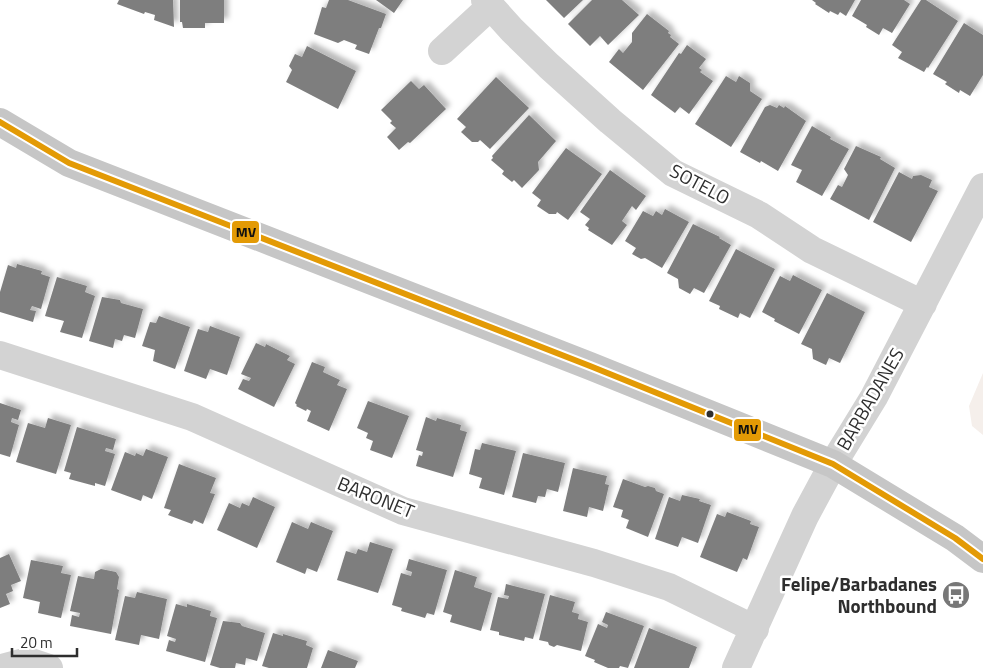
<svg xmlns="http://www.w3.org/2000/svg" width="983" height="668" font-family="'Titillium Web',sans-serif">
  <defs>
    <filter id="shadow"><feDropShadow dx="4.5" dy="-4.5" stdDeviation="2.5" flood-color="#0004"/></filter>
  </defs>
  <rect width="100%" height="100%" fill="#fff"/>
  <path fill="#f5efeb" d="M983 373V435L972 426 969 406Z"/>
  <path fill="#7e7e7e" filter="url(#shadow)" d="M119 0H173L174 27 154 20 155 15 145 12 144 14 117 4Z
    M180 0H224V23H205V28H183L182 22H180Z
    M329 0H348L386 14 381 28H379L369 54 355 49 357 45 344 40 338 43 314 34 322 7 326 8Z
    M376 0H403L394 13Z
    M546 0H583L564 18Z
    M592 0H622L639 15 608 45 600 36 590 46 568 24Z
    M812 0H855L846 16 840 12 838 15 830 11 829 13 815 4 816 3Z
    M861 0H904L910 4 892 33 883 28 879 35 866 27 867 25 852 16Z
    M921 0H926L958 21 928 68 927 67 924 72 898 58 902 52 892 45Z
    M647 14 669 31 668 33 671 35 670 37 679 44 643 90 609 62 619 49 623 53 632 42V33Z
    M964 23 983 35V75L970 96 960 90 959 93 945 84 947 82 933 74Z
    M687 45 706 59 699 68 702 70 700 72 713 81 689 114 680 107 675 113 651 95 679 53 681 54Z
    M307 46 356 71 338 109 286 82 292 70 289 66 295 54 302 57Z
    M726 76 736 82 739 76 750 83V91L762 99 731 147 695 124Z
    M496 77 529 108 490 149 480 140 478 142H472L461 132 466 127 457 119Z
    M411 81 419 89 424 85 446 109 410 143 408 142 399 150 387 137 396 128 390 123 392 121 381 110Z
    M770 105 777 108 779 105 784 108 785 106 806 121 778 171 761 161 760 163 740 152 765 107Z
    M529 115 556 141 538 162 539 170 522 188 514 180 512 182 502 174 504 171 491 160 493 158 492 156Z
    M812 126 831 137 830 139 849 149 822 196 796 182 802 170 791 165Z
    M856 146 881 157 880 159 895 168 869 220 830 199 838 185 842 187 848 175 844 169Z
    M566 148 602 174 568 220 557 212 556 214H549L537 206 541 200 532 193Z
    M610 170 646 196 636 210 632 206 622 221 627 225 612 245 588 230 589 228 585 225 590 219 580 212Z
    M899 172 912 179 913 176 921 175 932 180 929 187 938 191 911 242 873 222Z
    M665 209 689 222 662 268 645 258 641 259 632 254 636 248 625 241 643 211 653 216 656 211 662 215Z
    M693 224 720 237 719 238 731 245 704 293 694 288 690 294 679 288 678 279 667 273Z
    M736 249 775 269 750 318 740 313 738 318 719 309 720 306 709 301Z
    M17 264 42 271 41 274 50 277 41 309 32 306 30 310 36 311 33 322 0 312V292L8 265 16 268Z
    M793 275 822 290 799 334 774 321 775 319 762 312 780 276 790 281Z
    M57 277 87 286 85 292 95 296 82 338 60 332 64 321 45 316Z
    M827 293 865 312 840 363 829 358 826 365 813 359 812 349 801 344Z
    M102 297 120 300 121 303 143 309 135 338 124 335 122 341 115 339 113 348 89 341Z
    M159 316 190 327 175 369 153 361 155 350 142 346 150 322 156 323Z
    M210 326 240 337 227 375 210 369 206 379 184 371 198 329 208 332Z
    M256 343 265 347 266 344 290 356 287 360 295 364 274 407 238 389 243 379 249 381 251 378 241 374Z
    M312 362 325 367 323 372 340 380 337 385 347 389 329 431 307 421 311 411 307 409 306 411 296 406 297 405 295 403Z
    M368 401 409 416 392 458 370 450 373 441 366 438 368 433 357 428Z
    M0 403 21 410 18 420 12 418 11 422 19 425 10 457 0 454Z
    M426 417 436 421 437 418 461 425 460 430 467 432 453 477 416 466 419 455 422 456 423 452 416 450Z
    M48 418 71 425 56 474 16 462 28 423 45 428Z
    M77 427 116 439 113 450 106 448 105 451 115 454 105 486 95 483V486L69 479 71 473 64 471Z
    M482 443 516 451 504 495 479 488 482 478 469 474 475 449 480 450Z
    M146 449 168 457 152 499 143 495 141 501 111 490 125 452 135 456 136 453 143 456Z
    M523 453 565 463 558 492 547 489 545 497 538 496 536 503 512 497Z
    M179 464 216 478 210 493 215 494 203 524 194 520 192 524 168 515 171 510 164 508Z
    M573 468 607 476 605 484 609 485 603 511 589 507 587 517 563 511Z
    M623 479 645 487 648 486 655 488 656 491 664 494 648 537 626 528 629 520 621 517 623 510 613 507Z
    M682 495 700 499 699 501 711 505 698 543 682 537 678 547 655 539 669 497 680 501Z
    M253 497 275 507 257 548 217 530 229 503 240 508 242 503 249 506Z
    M727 512 751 521 750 524 759 527 747 560 743 558 737 572 700 557 717 514 725 517Z
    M292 522 308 529 311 522 333 531 317 572 307 568 305 574 276 562Z
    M370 542 393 549 378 593 337 580 346 551 356 554 358 549 367 552Z
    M9 554 21 581 11 585 13 591 6 594 10 604 0 608V558Z
    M409 559 447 570 434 615 427 613 425 618 401 611 402 608 392 605 401 573 411 576 412 572 406 570Z
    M31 560 63 566 61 573 71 575 61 618 38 613 40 602 23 598Z
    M101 569 116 572 119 577 117 589 119 590 111 634 70 626 72 615 79 617 80 613 70 611 78 576 94 579 95 572Z
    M455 570 477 577 474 587 492 593 481 631 450 622 452 615 443 612Z
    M506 584 545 594 533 639 525 637 524 641 499 635V632L490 630 498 597 508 599 509 596 504 595Z
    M137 592 167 599 159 639 141 635 139 645 115 640 125 596 135 598Z
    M550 595 575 602 572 612 579 614 578 619 588 622 581 651 557 645 554 647 549 645 548 642 539 640Z
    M176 604 187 607V604L211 611 210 616 217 618 205 662 166 651 169 640 175 642 176 639 167 636Z
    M606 612 644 626 628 668 620 666 619 668H608L594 662 595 660 585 656 598 624 607 628 608 625 602 622Z
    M223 621 240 623 242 626 265 633 257 661 246 658 245 665 236 663 235 668H220L210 665Z
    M649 628 697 647 689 668H634Z
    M273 633 283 636V634L307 641 306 645 313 648 307 668H269L262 666Z
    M328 650 358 661 355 668H321Z"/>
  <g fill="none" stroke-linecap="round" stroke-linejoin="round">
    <path stroke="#d3d3d3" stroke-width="28" d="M485 0 512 30 549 66 610 121 673 173 759 215 812 250 923 304
      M442 51 491 6
      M0 355 192 417 403 511 594 563 669 587 755 629
      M2 668 28 661 49 668
      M736 668 805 516 833 464 874 397 983 187"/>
    <path stroke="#c6c6c6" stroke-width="28" d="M0 122 69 163 590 366 833 464 955 538 983 559"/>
    <defs>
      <path id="bus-1" d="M0 122 69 163 590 366 833 464 955 538 983 559"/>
    </defs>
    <use href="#bus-1" stroke="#fff" stroke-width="10"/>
    <use href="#bus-1" stroke="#e39a05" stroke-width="6"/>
  </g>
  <defs>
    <symbol id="bus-disc" viewBox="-11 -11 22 22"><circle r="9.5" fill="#777" stroke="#fff"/><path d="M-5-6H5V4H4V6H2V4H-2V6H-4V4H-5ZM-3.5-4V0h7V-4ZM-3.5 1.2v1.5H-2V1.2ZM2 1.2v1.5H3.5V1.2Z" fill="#fff"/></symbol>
  </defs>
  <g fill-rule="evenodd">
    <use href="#bus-disc" x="940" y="579" width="32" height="32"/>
  </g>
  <circle fill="#2e2e2e" stroke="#fff" stroke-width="2" cx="710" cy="414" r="4.5"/>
  <g text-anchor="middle" stroke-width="5" stroke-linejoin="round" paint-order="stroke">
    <g font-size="19" fill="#2e2e2e" stroke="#fff">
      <text transform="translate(700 184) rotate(28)" y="7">SOTELO</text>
      <text transform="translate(870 399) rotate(-60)" y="7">BARBADANES</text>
      <text transform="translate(376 497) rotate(22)" y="7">BARONET</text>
    </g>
    <g font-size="19" font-weight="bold" fill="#2e2e2e" stroke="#fff" text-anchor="end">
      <text x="937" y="591">Felipe/Barbadanes<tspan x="937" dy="22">Northbound</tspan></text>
    </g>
  </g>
  <g stroke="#fff" stroke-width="2">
    <rect x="231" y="220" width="29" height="24" rx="5" fill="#e39a05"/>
    <rect x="733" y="418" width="29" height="24" rx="5" fill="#e39a05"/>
  </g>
  <g font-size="14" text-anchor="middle" font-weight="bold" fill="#111">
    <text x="246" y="237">MV</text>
    <text x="748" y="434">MV</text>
  </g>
  <path d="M12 648v8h65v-8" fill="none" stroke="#2e2e2e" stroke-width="2.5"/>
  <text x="20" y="648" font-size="15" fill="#2e2e2e" stroke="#ffffff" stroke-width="4" paint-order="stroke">20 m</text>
</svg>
